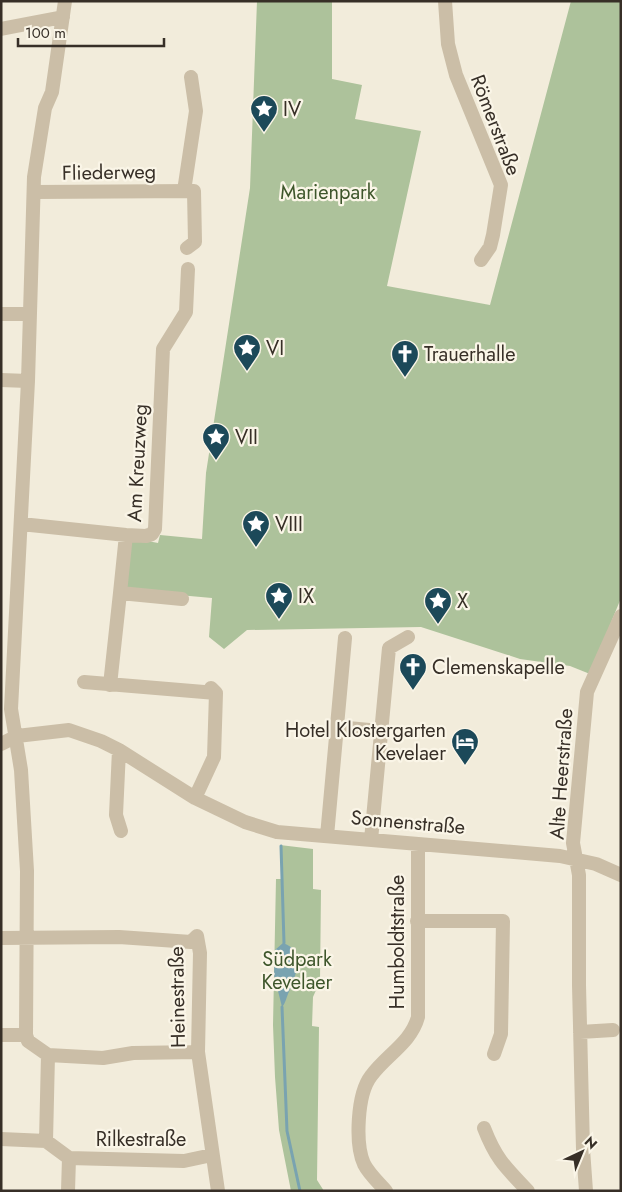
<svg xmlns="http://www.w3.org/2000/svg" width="622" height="1192" font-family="Jost,sans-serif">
  <rect width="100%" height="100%" fill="#f2ecdb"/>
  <path fill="#adc29b" d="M257 1H332V79L362 85 355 119 421 131 387 286 490 305 571 1H621V598L590 674 570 666 520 659 421 627 247 630 224 649 209 637 212 598 123 590 127 537 158 543 160 535 202 539 206 473 250 188Z
    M280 845 313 849V889L321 890 320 981 313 997 312 1026 319 1027 317 1180 324 1191H291L279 1130 275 1077 273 1025 276 879H282Z"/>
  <path fill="#79a3b0" d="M283 943C307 951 295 978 288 994 286 999 285 1004 282 1007L274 975 275 950Z"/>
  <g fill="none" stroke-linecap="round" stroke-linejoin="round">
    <path stroke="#79a3b0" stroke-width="3" d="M281 846 284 943
      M282 1007 287 1131 300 1191"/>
    <path stroke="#cbbea7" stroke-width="14" d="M65 1 52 92 45 108 34 177 28 381 11 709 21 770 27 871 26 1035 28 1041 48 1055 46 1141 69 1158 68 1191
      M445 1 448 44 456 75 501 185 493 235 490 247 481 260
      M1 29 63 17
      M184 191 196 111 191 77
      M35 192 194 191 195 242 187 248
      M1 314H30
      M1 380 28 381
      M21 524 126 535 146 536 152 534 155 529 163 349 186 312 188 269
      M126 535 120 593 182 599
      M84 682 216 693
      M110 685 120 593
      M337 727 380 731
      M1 744 17 736 69 730 101 741 119 750 195 798 245 822 277 832 560 856 596 864 621 875
      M119 750 116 815 121 831
      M195 798 214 757 216 693 211 688
      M327 836 345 638
      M371 840 389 648 408 637
      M417 921H503L501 1034 494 1054
      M1 938 119 937 191 942 197 936 200 953 198 1052 218 1191
      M580 1032 613 1030
      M1 1035H26
      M48 1055 103 1058 133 1053 198 1052
      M484 1128C496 1159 505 1167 528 1191
      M1 1139 46 1141
      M69 1158 184 1161 212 1155
      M386 1191C379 1183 369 1174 364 1164 355 1144 357 1094 371 1076 386 1055 411 1043 418 1017V844
      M586 1191 583 1149 579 985V875L573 843 587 692 621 616"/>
  </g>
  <defs>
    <symbol id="sight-pin" viewBox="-11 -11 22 30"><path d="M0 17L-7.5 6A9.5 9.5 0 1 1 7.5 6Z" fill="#1c4959" stroke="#faf5e7"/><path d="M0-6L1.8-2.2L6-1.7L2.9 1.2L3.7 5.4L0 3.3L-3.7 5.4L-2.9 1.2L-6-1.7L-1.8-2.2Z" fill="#fff"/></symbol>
    <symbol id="church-pin" viewBox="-11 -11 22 30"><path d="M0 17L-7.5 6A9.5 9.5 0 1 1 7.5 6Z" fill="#1c4959" stroke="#faf5e7"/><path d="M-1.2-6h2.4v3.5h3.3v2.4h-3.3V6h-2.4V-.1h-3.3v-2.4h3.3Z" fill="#fff"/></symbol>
    <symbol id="hotel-pin" viewBox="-11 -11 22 30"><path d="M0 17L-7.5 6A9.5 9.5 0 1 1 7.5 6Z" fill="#1c4959" stroke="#faf5e7"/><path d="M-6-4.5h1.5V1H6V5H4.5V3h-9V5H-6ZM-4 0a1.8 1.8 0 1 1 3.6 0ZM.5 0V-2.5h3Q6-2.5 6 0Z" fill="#fff"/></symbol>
  </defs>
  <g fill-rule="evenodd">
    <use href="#sight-pin" x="248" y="93" width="32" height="43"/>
    <use href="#sight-pin" x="231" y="332" width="32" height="43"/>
    <use href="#church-pin" x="389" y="338" width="32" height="43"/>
    <use href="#sight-pin" x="200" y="421" width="32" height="43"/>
    <use href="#sight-pin" x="240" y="508" width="32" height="43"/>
    <use href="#sight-pin" x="263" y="580" width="32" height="43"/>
    <use href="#sight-pin" x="422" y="585" width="32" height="43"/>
    <use href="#church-pin" x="397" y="651" width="32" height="43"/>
    <use href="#hotel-pin" x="449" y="726" width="32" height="43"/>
  </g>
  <g text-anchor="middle" stroke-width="4.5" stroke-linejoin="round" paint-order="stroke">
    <g font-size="20" fill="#372f27" stroke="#faf5e7" text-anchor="start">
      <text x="283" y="116">IV</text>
      <text x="266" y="355">VI</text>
      <text x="424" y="361">Trauerhalle</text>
      <text x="235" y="444">VII</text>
      <text x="275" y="531">VIII</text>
      <text x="298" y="603">IX</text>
      <text x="457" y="608">X</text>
      <text x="432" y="674">Clemenskapelle</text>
      <text x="446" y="737" text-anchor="end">Hotel Klostergarten<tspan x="446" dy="23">Kevelaer</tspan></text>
    </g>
    <g font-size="20" fill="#372f27" stroke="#faf5e7">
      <text transform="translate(496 125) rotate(69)" y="7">Römerstraße</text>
      <text transform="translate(109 172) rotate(-1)" y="7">Fliederweg</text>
      <text transform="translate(137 463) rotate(-87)" y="7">Am Kreuzweg</text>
      <text transform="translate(561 774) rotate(-86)" y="7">Alte Heerstraße</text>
      <text transform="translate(408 822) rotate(5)" y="7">Sonnenstraße</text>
      <text transform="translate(397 942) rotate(-90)" y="7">Humboldtstraße</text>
      <text transform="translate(177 997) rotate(-91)" y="7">Heinestraße</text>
      <text x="141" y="1146">Rilkestraße</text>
    </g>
    <g font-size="20" fill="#3e562b" stroke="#faf5e7">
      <text x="328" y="199">Marienpark</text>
      <text x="297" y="966">Südpark<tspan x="297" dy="23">Kevelaer</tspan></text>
    </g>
  </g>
  <rect width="622" height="1192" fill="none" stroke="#372f27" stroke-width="5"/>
  <g transform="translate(582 1152) rotate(44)" stroke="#faf5e7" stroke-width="4" paint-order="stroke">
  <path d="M0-4L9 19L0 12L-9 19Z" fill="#372f27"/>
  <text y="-8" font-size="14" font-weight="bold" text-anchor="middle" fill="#372f27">N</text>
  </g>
  <path d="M18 38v8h146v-8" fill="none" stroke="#372f27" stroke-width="2.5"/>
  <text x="25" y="38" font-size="15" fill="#372f27" stroke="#faf5e7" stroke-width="4" paint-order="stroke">100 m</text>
</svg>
